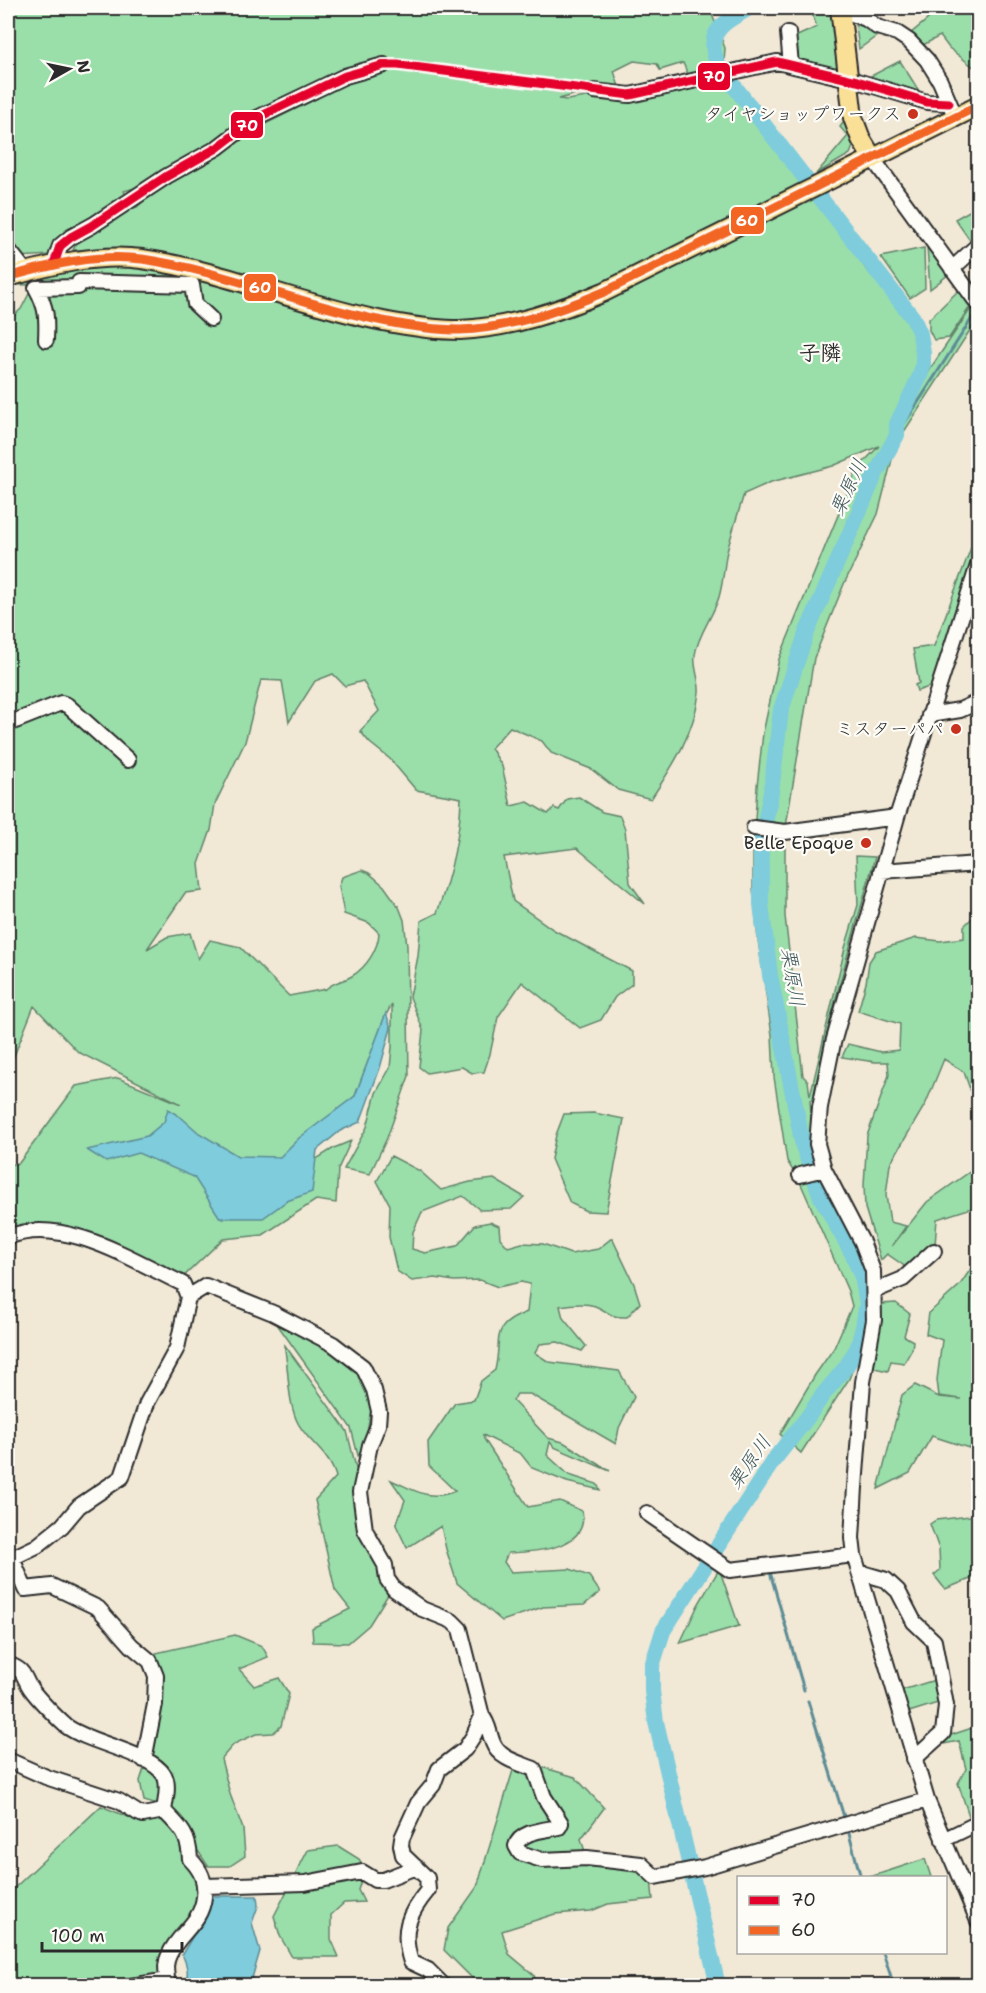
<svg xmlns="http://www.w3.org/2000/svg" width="986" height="1993" font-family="'Shantell Sans','Klee One',sans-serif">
  <rect width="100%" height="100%" fill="#f1e8d6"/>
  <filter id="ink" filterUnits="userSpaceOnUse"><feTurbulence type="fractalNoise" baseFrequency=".0167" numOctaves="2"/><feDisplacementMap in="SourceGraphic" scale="12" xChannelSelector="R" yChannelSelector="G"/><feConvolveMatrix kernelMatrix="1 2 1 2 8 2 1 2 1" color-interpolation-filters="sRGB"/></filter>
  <g filter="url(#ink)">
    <path fill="#9adeaa" stroke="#62846a" stroke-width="1.5" d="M8 8H707L711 12 725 48 724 64 711 65 689 77 683 63 660 70 657 64 634 61 614 71 620 90 595 89 559 99 567 100 719 77 764 131 798 178 827 210 866 269 889 294 918 336 919 365 891 427 904 405 921 386 932 366 978 298V318L896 444 878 514 844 584 814 658 785 832V916L803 1076 808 1081 810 1096 845 948 858 905 856 856 875 857C853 938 828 1017 813 1100H810L814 1153 829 1194 860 1254 870 1285 869 1326 849 1379 801 1453 780 1434 815 1375 834 1348 852 1306 848 1291 800 1182 787 1161 774 1077 772 1035 758 940 753 888V854L757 786 763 733 779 659 857 469 879 446 833 466 771 482 744 494C738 514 731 535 726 556 724 569 723 583 719 597 713 617 698 634 695 655 693 667 700 680 699 692 695 732 673 766 651 799L618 790 591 769 551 753 542 741 510 727 491 748 502 766 511 806 528 802 548 814 554 808 559 810 567 799 579 797 602 812 620 816 625 829 630 883 645 904 577 848 504 857 513 901 554 930 632 971V984L615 997 601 1020 580 1028 522 982 498 1017 490 1054 484 1072 472 1073 462 1067 427 1073 419 1067 423 1030 410 997 418 956 421 921 437 913C450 877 460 837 461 798L416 790 390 759 370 743 360 731 379 711 363 681 345 686 333 674 315 681 289 722 282 681 261 680 245 742 215 804 211 830 199 864 202 891 185 893 147 949 167 937 190 933 198 959 210 940 240 947 289 996 326 989C333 982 344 981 352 976 367 967 378 949 379 933L369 923 344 914 339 886 342 877 362 870 369 873 384 886 399 907 404 920 407 946 409 1076 387 1138 370 1174 344 1169 367 1127 376 1093 390 1068 392 1047V1004L384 1019 355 1096 290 1149 315 1160 334 1148 351 1141 338 1169 336 1203 316 1200 263 1235 223 1239 182 1278 85 1231 34 1226 8 1234V1165L19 1163 76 1086 118 1078 181 1104 78 1052 34 1006 8 1071V321L21 309 31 290 77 284 16 285 63 271 106 250H73L78 241 95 233 129 209 137 207 151 194 219 156 257 128 318 98 285 97 263 106 182 163 142 186 124 191 128 199 64 233 51 255 17 257 8 246Z
      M810 8H823L832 11 837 27 838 70 797 59 795 37 817 27Z
      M921 8H978V74L976 69 949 48 940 36 919 47 910 34 928 19Z
      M855 19 881 33 859 49Z
      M900 61 921 94 867 78Z
      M846 119 854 144 850 154 816 174 848 136 840 127Z
      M971 210 978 220V242L974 246 955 219Z
      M927 246 949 274 930 289Z
      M924 248 925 288 910 298 881 257Z
      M959 290 972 304 949 338 934 340 929 330V319Z
      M978 529V548L932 686 917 691 915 685 919 683 913 649 934 646Z
      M978 912V1099L972 1095 964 1072 944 1059 926 1103 890 1164 886 1195 890 1222 906 1226 892 1246 927 1202 978 1166V1206L937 1219 935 1245 906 1270 903 1265 887 1254 881 1260 865 1208 864 1185 867 1136 889 1075 888 1062H875L842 1057 848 1044 881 1052 899 1050 900 1024 858 1011 866 983 869 962 876 951 916 938 940 941 964 938V926Z
      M594 1113 624 1119 606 1212 586 1211 570 1203 551 1159 556 1135 564 1114Z
      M391 1156 420 1171 441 1190 470 1182 494 1179 524 1197 511 1209 480 1210 463 1196 422 1212 413 1232 412 1249 425 1253 457 1246 475 1225 490 1222 499 1226 500 1238 508 1247 522 1243 543 1244 571 1254 598 1249 612 1238 634 1284 640 1303 627 1317C608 1318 611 1312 595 1306 584 1302 571 1304 560 1306L563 1318 586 1346 582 1351 558 1342 540 1344 535 1353 549 1362 619 1371 634 1397 619 1428 616 1444 530 1394H517L513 1401 548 1438 563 1442 610 1471 554 1447 550 1442 547 1455 569 1475 597 1484 600 1490 567 1482 532 1468 521 1454 483 1435 484 1439 528 1507 560 1501 582 1511C590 1549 535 1552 508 1553L504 1562 511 1572 570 1569 589 1576 600 1592 584 1605 543 1607 502 1621 457 1583 446 1549 441 1526 407 1548 396 1525 405 1500 391 1480C414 1490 429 1502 455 1491L429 1466 428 1442 455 1403 474 1400 481 1381 495 1370C503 1338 488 1327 527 1312L530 1284 521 1282 498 1287 480 1280 454 1281 435 1278 412 1281 397 1271 389 1237 390 1205 377 1181Z
      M978 1263V1451L932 1436 910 1473 878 1489 902 1395 915 1385 939 1397 961 1399 939 1396 937 1380 942 1340 926 1334 929 1313 960 1285 972 1267Z
      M896 1303 910 1314 904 1336 913 1341 912 1349 904 1363 891 1361 888 1371 874 1368 881 1304Z
      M277 1324 301 1331 346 1358 359 1375 372 1404 361 1467 351 1428Z
      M284 1344 347 1431 383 1579 391 1590 369 1625 348 1643 313 1642 312 1628 350 1609 335 1590 315 1500 336 1477C329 1451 304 1440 296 1419 287 1396 289 1369 284 1344Z
      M978 1515V1576L945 1589 934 1575 940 1570 939 1549 930 1524 936 1520Z
      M718 1571H720L739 1626 680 1643 698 1605Z
      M235 1635 262 1646 268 1657 239 1669 254 1686 279 1678 289 1694 281 1726 273 1733 256 1734 234 1744 221 1759 230 1794 243 1829 245 1856 230 1866H208L170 1809 144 1801 140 1781 149 1753 163 1688 156 1653Z
      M938 1679 941 1702 906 1713 899 1691Z
      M978 1726V1818L971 1822 958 1783 966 1769 959 1741 939 1745 945 1737Z
      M525 1762 575 1777 604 1808 581 1839 587 1858 635 1869 651 1879 653 1899 608 1904 591 1911 555 1914 502 1931 509 1954 534 1975 537 1985H479L444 1950 448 1928 477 1887 515 1764Z
      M101 1806 133 1819 162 1815 211 1886 183 1937 162 1981 133 1986H8V1894Z
      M338 1846 359 1859 365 1868 358 1890 364 1902 344 1903 331 1915V1939L339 1957H292L280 1936 274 1916 308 1850Z
      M925 1859 931 1877H870Z"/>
    <path fill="#7eccdc" stroke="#5d8c95" stroke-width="1.5" d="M386 1013 391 1028 380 1068 360 1122 340 1131 317 1150 312 1192 287 1201 263 1218H220L194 1177 138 1153 106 1162 87 1150 147 1136 164 1122 168 1109 182 1118 199 1133 238 1156 280 1157 299 1138 355 1096Z
      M211 1896H257L258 1906 252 1923 260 1951 250 1985H184C190 1975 187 1965 182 1954L207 1913Z"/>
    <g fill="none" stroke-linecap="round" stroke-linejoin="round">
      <path stroke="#5d8c95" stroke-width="3" d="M897 435 978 309
        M770 1572 804 1690
        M808 1701 845 1820
        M848 1830 861 1878
        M883 1952 894 1986"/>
      <path stroke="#7eccdc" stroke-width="16" d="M718 1986 656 1722 652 1691V1666L663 1631 773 1461 807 1418 822 1396 846 1367 858 1347 863 1327 867 1303 862 1277 853 1255 821 1197 803 1146 770 975 761 904V843L771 792 781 710 806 634 875 475 897 435V424L920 376 923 366V353L920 334 913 318 718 65C704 32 723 23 749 8"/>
      <path stroke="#c9c2b4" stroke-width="14" stroke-dasharray="14 7" stroke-linecap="butt" d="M384 65H398L594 91"/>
      <defs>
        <path id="minor" d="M841 10 866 19 877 27 897 33 909 41 927 60 940 81 952 109
          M788 33 791 65
          M594 91 630 95 777 62 857 81 927 102 949 103
          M873 159 978 304
          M8 249 26 272
          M54 264 60 246 71 237 93 225 167 176 217 148 255 119 345 76 384 65
          M952 269 978 245
          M46 340C47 318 47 308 36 288L78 287 79 282 192 285 195 304 211 319
          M978 565 897 817 833 1043 820 1107 817 1144 824 1169 862 1242 873 1271 874 1320 863 1382 855 1487 852 1538 854 1555 927 1800 978 1921
          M929 715 960 710 978 702
          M8 724 61 703 67 705 128 760
          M754 828 785 832 897 817
          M881 871 978 864
          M800 1175 824 1169
          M8 1237C62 1214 134 1261 183 1284L188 1297 177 1348 147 1403 122 1477 79 1506 62 1526 37 1546 12 1558 25 1589 52 1586 98 1608 132 1646 150 1661 156 1676 155 1704 144 1760
          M874 1291 903 1279 934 1251
          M188 1297 206 1286 273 1313 333 1344 363 1367 374 1390 379 1411 378 1425 370 1445 360 1492 365 1530 385 1565 387 1579 394 1589 422 1609 452 1621 460 1629 482 1716C489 1724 489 1734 493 1743 499 1759 520 1763 534 1769L544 1797 561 1823 559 1827C545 1830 520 1831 516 1846L520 1853 542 1860 587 1858 641 1864 655 1877 705 1867 927 1800
          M647 1513 730 1570 854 1555
          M859 1572 886 1580 898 1591 914 1622 934 1641 946 1705 943 1733 914 1759
          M8 1664C27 1672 21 1674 31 1689 38 1699 57 1718 66 1726 90 1744 150 1752 164 1775 170 1785 165 1801 164 1811
          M8 1760 46 1777 119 1801 138 1813 143 1815 164 1811
          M943 1840 974 1825 978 1826
          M205 1886 305 1883 362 1872 375 1880H383L416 1867
          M131 1986 162 1981 167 1978C166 1969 165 1963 169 1955 179 1932 201 1924 204 1897 206 1881 201 1870 190 1859 189 1835 181 1828 164 1811
          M444 1986 428 1970 411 1962C401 1931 408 1914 428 1890L427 1878 403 1855 401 1845 402 1838 418 1803 433 1785 439 1769 465 1749 474 1735 482 1716"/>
        <path id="major" d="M840 8 853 118 861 139 873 159
          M8 277C50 265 97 253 142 259 224 271 302 305 383 321 408 326 435 330 460 330 510 328 559 311 604 292L978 106"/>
      </defs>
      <use href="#minor" stroke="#2b2b2b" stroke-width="18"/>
      <use href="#major" stroke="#2b2b2b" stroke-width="22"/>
      <use href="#minor" stroke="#fdfcf7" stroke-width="14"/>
      <use href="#major" stroke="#fadf96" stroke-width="18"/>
      <defs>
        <path id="bus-1" d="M54 264 60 246 71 237 93 225 167 176 217 148 255 119 345 76 384 65H398L630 95 777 62 857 81 927 102 949 103"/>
        <path id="bus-2" d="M8 277C50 265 97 253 142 259 224 271 302 305 383 321 408 326 435 330 460 330 510 328 559 311 604 292L978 106"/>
      </defs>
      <use href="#bus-1" stroke="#fdfcf7" stroke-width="14"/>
      <use href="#bus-2" stroke="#fdfcf7" stroke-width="14"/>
      <use href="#bus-1" stroke="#e4002b" stroke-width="9"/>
      <use href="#bus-2" stroke="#f26522" stroke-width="9"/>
    </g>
  </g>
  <g fill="#c8321e" stroke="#fdfcf7" stroke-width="2">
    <circle cx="913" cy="114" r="6"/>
    <circle cx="956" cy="729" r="6"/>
    <circle cx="866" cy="843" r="6"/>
  </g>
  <g text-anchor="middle" stroke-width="4.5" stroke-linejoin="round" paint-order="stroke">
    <g font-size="18" fill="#2b2b2b" stroke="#fdfcf7" text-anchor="end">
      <text x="901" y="120">タイヤショップワークス</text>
      <text x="944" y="735">ミスターパパ</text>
      <text x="854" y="849">Belle Epoque</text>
    </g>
    <g font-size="20" font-style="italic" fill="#445b60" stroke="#fdfcf7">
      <text transform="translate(848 487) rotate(-65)" y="7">栗原川</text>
      <text transform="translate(793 977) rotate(81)" y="7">栗原川</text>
      <text transform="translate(749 1462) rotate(-55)" y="7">栗原川</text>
    </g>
    <g font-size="21" font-weight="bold" fill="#2b2b2b" stroke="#fdfcf7">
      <text x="820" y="360">子隣</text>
    </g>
  </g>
  <g stroke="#fdfcf7" stroke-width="2">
    <rect x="697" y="62" width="34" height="29" rx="6" fill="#e4002b"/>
    <rect x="230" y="111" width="34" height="28" rx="6" fill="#e4002b"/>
    <rect x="730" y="206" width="35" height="29" rx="6" fill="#f26522"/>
    <rect x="243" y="273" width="34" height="29" rx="6" fill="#f26522"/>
  </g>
  <g font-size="16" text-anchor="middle" font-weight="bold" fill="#fff">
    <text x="714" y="82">70</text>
    <text x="247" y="131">70</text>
    <text x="747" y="226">60</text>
    <text x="260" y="293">60</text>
  </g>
  <rect width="986" height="1993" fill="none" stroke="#fdfcf7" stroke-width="30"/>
  <rect x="15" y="15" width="956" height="1963" fill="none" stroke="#2b2b2b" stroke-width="2" filter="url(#ink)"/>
  <rect x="737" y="1876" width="210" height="78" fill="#fdfcf7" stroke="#a9a8a5" stroke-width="1.5"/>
  <rect x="749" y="1896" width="30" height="9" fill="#e4002b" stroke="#a9a8a5" stroke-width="1.5"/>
  <text x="791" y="1906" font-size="18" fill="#2b2b2b">70</text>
  <rect x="749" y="1926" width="30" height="9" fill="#f26522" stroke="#a9a8a5" stroke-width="1.5"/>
  <text x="791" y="1936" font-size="18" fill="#2b2b2b">60</text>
  <g transform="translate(69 69) rotate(81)" stroke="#fdfcf7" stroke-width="4.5" paint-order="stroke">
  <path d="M0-4.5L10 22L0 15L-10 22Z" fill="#2b2b2b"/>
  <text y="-9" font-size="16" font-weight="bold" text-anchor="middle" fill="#2b2b2b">N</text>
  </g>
  <path d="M42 1942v9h140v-9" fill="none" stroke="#2b2b2b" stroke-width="3"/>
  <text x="51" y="1942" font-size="18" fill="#2b2b2b" stroke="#fdfcf7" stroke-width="4.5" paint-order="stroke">100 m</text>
</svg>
